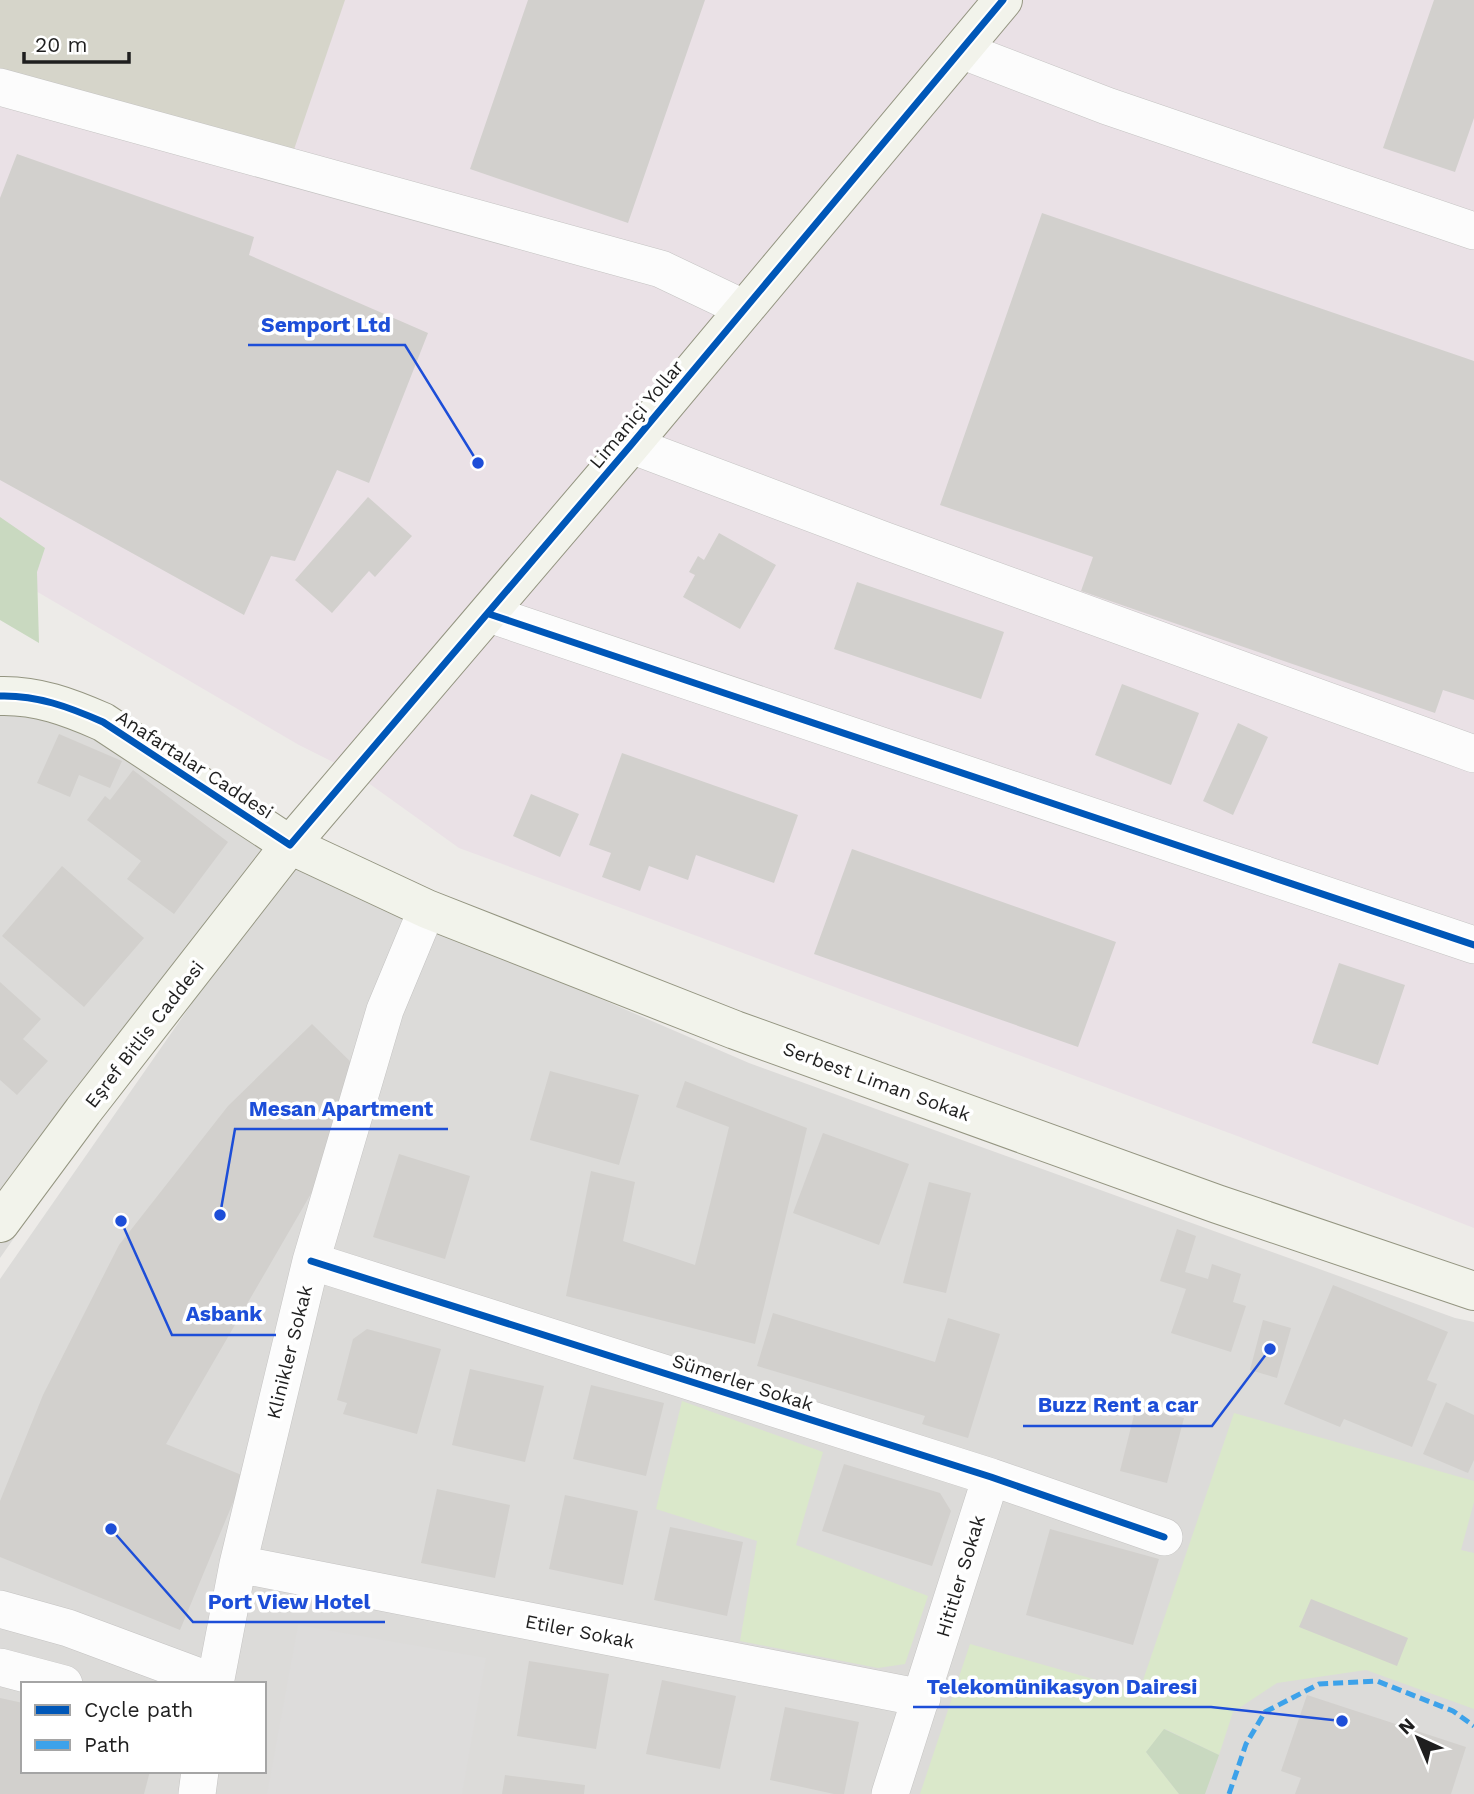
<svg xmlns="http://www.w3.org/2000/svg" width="1474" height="1794" font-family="'Work Sans',sans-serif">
  <rect width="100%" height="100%" fill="#edebe8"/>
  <path fill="#dcdbd9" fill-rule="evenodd" d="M0 696 140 746 290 845 0 1258Z
    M289 864 749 1063 1455 1318 1474 1322V1794H0V1279ZM23 1684H264V1771H23Z"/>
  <path fill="#eae1e6" d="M0 0H1474V1228L1240 1137 459 848 353 772 299 745 0 570Z"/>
  <path fill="#d6d5ca" d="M0 0H345L288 167 0 87Z"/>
  <path fill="#dae8ca" d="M682 1401 823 1452 796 1545 928 1596 905 1664 878 1668 740 1641 757 1541 656 1509Z
    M1234 1413 1474 1481V1502L1461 1550 1474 1553V1709L1366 1670 1277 1683 1233 1712 1219 1755 1165 1729 1146 1752 1179 1794H920L970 1644 1139 1692Z"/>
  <path fill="#c9d9c0" d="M0 517 45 548 37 572 39 643 0 620Z
    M1164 1729 1219 1755 1205 1794H1179L1146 1752Z"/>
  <path fill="#dddcdb" d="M298 1625 486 1658 462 1794H267Z"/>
  <path fill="#d2d0cd" d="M528 0H705L628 223 470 169Z
    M1434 0H1474V118L1455 172 1383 148Z
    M17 154 254 237 249 255 428 333 369 483 337 470 295 561 271 556 244 615 0 480V198Z
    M1042 213 1474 361V700L1443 690 1435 713 1081 591 1093 557 940 505Z
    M368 497 412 536 375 577 369 571 332 613 295 580Z
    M719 533 776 565 740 629 683 597 695 575 689 572 698 556 704 560Z
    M857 582 1004 632 981 699 834 649Z
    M1122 684 1199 713 1171 785 1095 755Z
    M1238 723 1268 737 1233 815 1203 801Z
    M59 734 122 761 110 788 79 775 70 797 37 783Z
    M622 753 798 815 774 883 696 855 688 880 649 866 640 891 602 877 611 853 589 845Z
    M133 770 228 842 174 914 127 879 141 861 87 820 105 796 110 800Z
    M531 794 579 814 560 857 513 836Z
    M852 849 1116 942 1078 1047 814 954Z
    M62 866 144 938 84 1007 2 936Z
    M1339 963 1405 985 1378 1065 1312 1043Z
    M0 982 41 1019 23 1039 48 1061 17 1095 0 1080Z
    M312 1024 359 1070 316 1185 166 1444 244 1476 180 1630 0 1557V1501L43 1395 119 1245 228 1106Z
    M550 1071 639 1095 619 1165 530 1140Z
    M685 1081 807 1128 755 1344 566 1296 591 1171 635 1182 623 1241 695 1265 729 1127 676 1107Z
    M823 1133 909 1164 879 1245 793 1213Z
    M399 1154 470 1176 445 1259 373 1237Z
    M929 1182 971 1193 946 1293 903 1283Z
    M1177 1229 1196 1236 1185 1272 1208 1279 1212 1264 1241 1274 1233 1302 1246 1306 1231 1352 1171 1333 1186 1289 1160 1281Z
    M1333 1285 1448 1332 1427 1380 1437 1384 1412 1447 1344 1419 1340 1427 1284 1404Z
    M773 1313 935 1362 948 1318 1000 1334 968 1438 922 1424 925 1416 757 1366Z
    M1263 1320 1291 1328 1277 1378 1250 1370Z
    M367 1329 441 1349 417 1434 343 1414 347 1403 337 1400 353 1339Z
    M470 1369 544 1386 525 1462 452 1445Z
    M591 1385 664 1403 646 1476 573 1459Z
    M1446 1402 1474 1415V1460L1468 1473 1423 1454Z
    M1136 1407 1184 1418 1167 1483 1120 1471Z
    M844 1464 940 1493 951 1511 932 1566 822 1531Z
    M437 1489 510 1505 495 1578 421 1563Z
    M565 1495 638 1511 623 1585 549 1569Z
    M670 1527 743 1542 727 1616 654 1600Z
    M1050 1529 1159 1559 1133 1645 1026 1615Z
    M1311 1599 1408 1638 1397 1666 1299 1627Z
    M529 1661 609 1674 596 1749 517 1736Z
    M662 1680 736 1696 720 1769 646 1754Z
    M1307 1695 1466 1747 1451 1794H1295L1301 1778 1281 1771Z
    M0 1698 23 1703V1771H150L144 1794H0Z
    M785 1707 859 1722 844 1794H834L770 1780Z
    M505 1775 585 1785 584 1794H502Z"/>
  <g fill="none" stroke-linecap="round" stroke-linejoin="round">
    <defs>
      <path id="street" d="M961 50 1107 106 1474 231
        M0 87 661 269 745 309
        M631 445 883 540 1474 754
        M489 614 1474 945
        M311 1261 991 1477 1164 1537
        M238 1564 922 1698
        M0 1609 68 1628 216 1683
        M0 1667 64 1684
        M215 1684 238 1564 311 1261 385 1010 427 909
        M197 1794 200 1771
        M890 1794 991 1477"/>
      <path id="secondary" d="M0 696C37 695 69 707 103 722L290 845 427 909 735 1030 1217 1204 1474 1291
        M0 1223 83 1111 290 845 631 445 1003 0"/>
    </defs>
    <use href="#street" stroke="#c4c3c2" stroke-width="38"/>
    <use href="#secondary" stroke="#949581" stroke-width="40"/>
    <use href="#street" stroke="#fcfcfc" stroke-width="37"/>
    <use href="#secondary" stroke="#f2f3eb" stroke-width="38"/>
    <path stroke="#3da2ea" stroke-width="5" stroke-dasharray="10 5" stroke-linecap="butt" d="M1229 1794 1246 1744 1265 1712 1319 1684 1377 1681 1453 1711 1474 1726"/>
    <defs>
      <path id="cycleway" d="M489 614 1474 945
        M0 696C37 695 69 707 103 722L290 845 631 445 1003 0
        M311 1261 991 1477 1164 1537"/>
    </defs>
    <use href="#cycleway" stroke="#fff" stroke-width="11"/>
    <use href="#cycleway" stroke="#0057b8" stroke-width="7"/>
  </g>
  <g text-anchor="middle" stroke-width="7" stroke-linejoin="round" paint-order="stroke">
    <g font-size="19" fill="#1f1f1f" stroke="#fff">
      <text transform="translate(636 414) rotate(-50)" y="7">Limaniçi Yollar</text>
      <text transform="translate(195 764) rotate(33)" y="7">Anafartalar Caddesi</text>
      <text transform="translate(144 1034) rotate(-52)" y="7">Eşref Bitlis Caddesi</text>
      <text transform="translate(877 1081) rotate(20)" y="7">Serbest Liman Sokak</text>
      <text transform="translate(289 1352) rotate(-76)" y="7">Klinikler Sokak</text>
      <text transform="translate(743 1382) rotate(18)" y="7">Sümerler Sokak</text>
      <text transform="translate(960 1576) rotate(-73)" y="7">Hititler Sokak</text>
      <text transform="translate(580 1631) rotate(11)" y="7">Etiler Sokak</text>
    </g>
  </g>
  <path fill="none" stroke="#1d4ed8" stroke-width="2.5" d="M478 463L405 345H248M220 1215L235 1129H448M121 1221L172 1335H276M1270 1349L1212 1426H1023M111 1529L193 1622H385M1342 1721L1211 1707H913"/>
  <g fill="#1d4ed8" stroke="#fff" stroke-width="2.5">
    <circle cx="478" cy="463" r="7"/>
    <circle cx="220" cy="1215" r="7"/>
    <circle cx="121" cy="1221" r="7"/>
    <circle cx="1270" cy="1349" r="7"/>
    <circle cx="111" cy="1529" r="7"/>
    <circle cx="1342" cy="1721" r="7"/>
  </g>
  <g font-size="21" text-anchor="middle" font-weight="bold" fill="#1d4ed8" stroke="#fff" stroke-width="7" stroke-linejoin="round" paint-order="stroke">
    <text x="326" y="332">Semport Ltd</text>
    <text x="341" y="1116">Mesan Apartment</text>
    <text x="224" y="1321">Asbank</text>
    <text x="1118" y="1412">Buzz Rent a car</text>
    <text x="289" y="1609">Port View Hotel</text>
    <text x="1062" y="1694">Telekomünikasyon Dairesi</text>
  </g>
  <rect x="21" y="1682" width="245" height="91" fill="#ffffff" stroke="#a5a5a5" stroke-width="2"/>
  <rect x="35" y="1705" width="35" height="10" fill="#0057b8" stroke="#a5a5a5" stroke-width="2"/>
  <text x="84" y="1717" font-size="21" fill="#1f1f1f">Cycle path</text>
  <rect x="35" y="1740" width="35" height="10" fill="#3da2ea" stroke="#a5a5a5" stroke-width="2"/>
  <text x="84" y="1752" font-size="21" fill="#1f1f1f">Path</text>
  <g transform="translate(1418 1738) rotate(316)" stroke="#ffffff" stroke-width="5" paint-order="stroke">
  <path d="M0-5L12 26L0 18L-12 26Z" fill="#1f1f1f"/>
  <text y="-10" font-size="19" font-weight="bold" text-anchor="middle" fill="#1f1f1f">N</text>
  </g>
  <path d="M24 52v10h105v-10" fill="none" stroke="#1f1f1f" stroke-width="3.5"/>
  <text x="35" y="52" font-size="21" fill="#1f1f1f" stroke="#ffffff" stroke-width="5" paint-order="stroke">20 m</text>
</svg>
